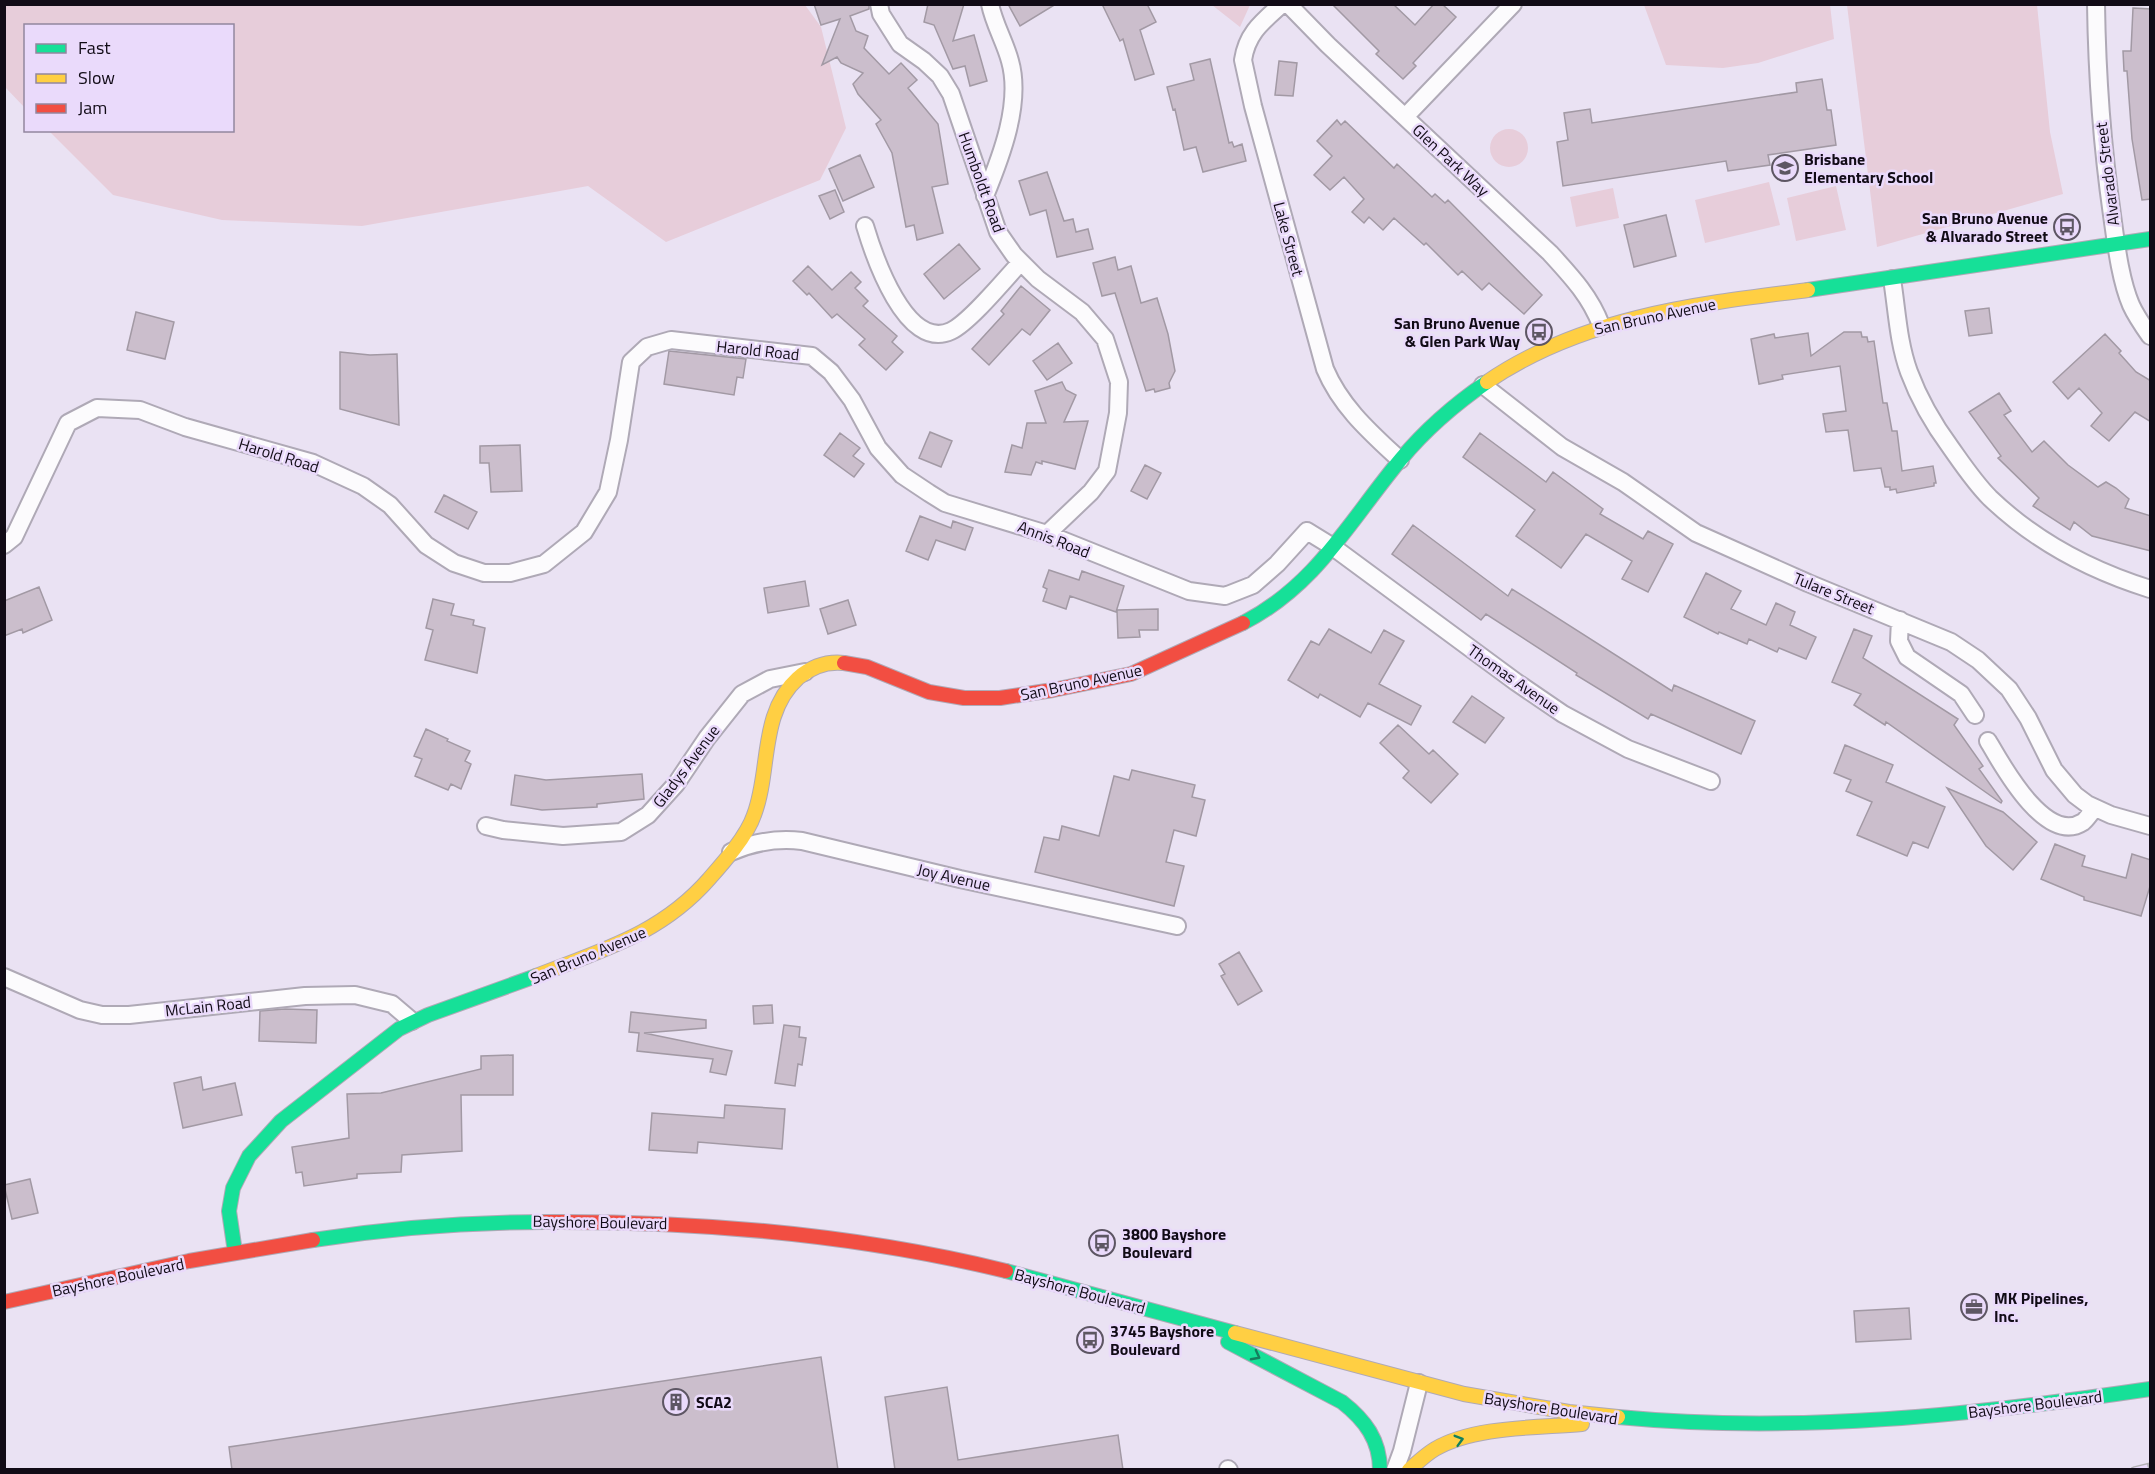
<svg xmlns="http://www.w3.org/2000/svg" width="2155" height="1474" font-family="'Titillium Web',sans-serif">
  <rect width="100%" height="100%" fill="#eae2f3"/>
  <path fill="#e7cdda" d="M4 5H805L821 27 846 128 820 180 666 242 588 186 362 226 222 220 113 195 49 131 232 130V26H26L25 108 5 87Z
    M1212 5H1250L1240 27Z
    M1644 5H1830L1834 39 1758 63 1723 68 1666 65Z
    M1847 5H2037L2050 132 2063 194 1877 247Z
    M1490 148a19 19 0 1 1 38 0a19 19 0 1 1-38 0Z
    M1769 182 1780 225 1705 243 1695 200Z
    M1836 186 1846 230 1796 241 1787 198Z
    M1613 188 1619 218 1576 227 1570 197Z"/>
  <path fill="#cbbecc" stroke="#a299a4" stroke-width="1.5" d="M814 4H869V9L850 16 856 31 868 36 864 48 889 74 901 63 917 80 908 88 938 124 948 184 932 187 943 233 917 240 914 225 906 227 892 153 876 124 881 120 858 94 853 84 863 73 841 63 837 57 822 65 840 19 821 25Z
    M928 4H964L953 41 974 35 987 81 970 86 965 66 953 69 934 25 924 22Z
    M1008 4H1056L1020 26Z
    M1102 4H1147L1156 22 1140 30 1154 74 1135 80 1123 39 1120 41Z
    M1332 4H1393L1415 25 1434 4H1442L1456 17 1413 63 1416 66 1403 79 1376 54 1379 51Z
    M2133 8 2151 9V199L2142 200 2132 139 2127 71H2124L2123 51H2131Z
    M1210 59 1229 143 1232 142 1234 147 1242 144 1246 161 1203 172 1196 147 1184 150 1175 109 1173 110 1167 87 1194 80 1190 64Z
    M1279 61 1297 63 1293 96 1275 95Z
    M1822 79 1827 110H1831L1836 145 1768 155 1770 165 1728 171 1726 161 1563 186 1557 142 1568 140 1564 113 1590 109 1592 123 1797 92 1796 83Z
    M1337 120 1341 125 1345 121 1394 168 1397 164 1432 197 1435 194 1445 203 1448 200 1542 295 1524 314 1489 283 1482 290 1462 271 1458 275 1426 243 1424 245 1394 218 1383 230 1369 217 1364 223 1352 212 1364 199 1344 177 1330 190 1314 175 1332 156 1317 141Z
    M860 155 874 187 843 201 829 169Z
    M1047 172 1064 221 1073 219 1076 232 1088 229 1093 249 1057 257 1046 210 1030 215 1019 181Z
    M835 190 844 212 830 219 819 196Z
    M1666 215 1676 256 1634 267 1624 225Z
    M959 244 980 269 944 299 924 274Z
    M1115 257 1118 270 1131 266 1141 303 1157 298 1168 334 1175 371 1169 383 1170 388 1155 392 1154 389 1146 391 1115 293 1102 296 1093 263Z
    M808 266 832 290 851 272 861 282 855 288 868 301 863 306 897 336 892 342 903 352 886 370 859 345 865 339 837 314 832 318 809 293 807 295 793 281Z
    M1021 286 1050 310 1030 335 1022 329 989 365 972 349 1004 314 1001 311Z
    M1989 308 1992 333 1969 336 1965 311Z
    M136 312 174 322 165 359 127 350Z
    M1844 332H1861L1862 337H1867L1868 342 1874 341 1883 403H1887L1892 431H1897L1902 471 1933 466 1936 483H1934V486L1897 493 1896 489 1890 490V487H1885L1881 468 1854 471 1848 430 1826 432 1823 414 1846 411 1840 366 1782 375 1783 379 1759 384 1751 339 1774 334 1775 338 1808 333 1811 356Z
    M2105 334 2121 351 2119 353 2136 372 2151 381V422L2135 412 2109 441 2091 426 2102 413 2079 388 2068 399 2053 382Z
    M1058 343 1072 363 1047 380 1033 361Z
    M669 351 746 359 743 378 737 377 734 395 664 384Z
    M340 352 370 355 397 354 399 425 340 409Z
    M1062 382 1066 390 1076 395 1064 422 1088 421 1075 469 1042 461V464L1036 462 1031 475 1005 472 1012 445 1022 448 1027 423H1046L1035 391Z
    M1999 393 2011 411 2004 415 2032 452 2044 441 2068 465 2098 487 2106 482 2116 488 2129 499 2125 508 2151 516V551L2092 536 2074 522 2070 530 2033 506 2039 498 1998 458 2001 456 1969 412Z
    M930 432 952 441 941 467 919 458Z
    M840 433 860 448 853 456 864 464 854 477 824 455Z
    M1480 433 1546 482 1553 472 1603 509 1600 514 1643 539 1648 531 1673 544 1648 592 1622 579 1632 561 1586 534 1561 568 1516 536 1535 510 1463 457Z
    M520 445 522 491 491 492 489 463H480V446Z
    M1145 465 1161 473 1147 499 1131 491Z
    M444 495 477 512 468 529 435 512Z
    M920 516 951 528 953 521 973 528 965 550 936 540 928 560 906 551Z
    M1413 525 1508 596 1512 589 1672 691 1674 685 1755 721 1741 754 1651 714 1648 719 1576 675 1577 673 1486 614 1481 620 1392 554Z
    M1049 570 1079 580 1082 571 1124 586 1116 612 1070 596 1066 609 1043 601 1047 589 1043 587Z
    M1706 573 1741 591 1731 609 1766 625 1776 603 1795 612 1790 625 1816 637 1806 659 1779 648 1777 652 1749 639 1747 644 1719 632 1718 634 1684 617Z
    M805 581 809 606 768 613 764 588Z
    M39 587 52 620 23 633 22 629 4 636V601Z
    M433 599 454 604 451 615 474 620 473 625 485 628 477 673 425 660 433 630 426 628Z
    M848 600 856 625 828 634 820 609Z
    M1158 609V630H1139L1140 637 1118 638 1117 610Z
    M1329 629 1371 653 1384 630 1404 641 1379 684 1421 706 1411 725 1368 703 1360 717 1320 694 1318 698 1288 680 1311 641 1319 645Z
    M1854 629 1872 636 1863 658 1958 719 1954 725 1983 766 1979 769 2002 801 2001 803 1886 722 1885 725 1854 705 1861 694 1832 682Z
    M1472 696 1504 718 1485 743 1453 722Z
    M1398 725 1429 754 1433 750 1458 774 1431 803 1403 778 1409 771 1380 743Z
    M426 729 448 739 447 741 470 751 465 761 471 764 461 789 451 784 448 790 415 776 422 759 414 756Z
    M1845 745 1893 765 1886 782 1945 807 1928 848 1913 842 1907 856 1857 835 1872 802 1846 791 1851 780 1834 773Z
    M1132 770 1195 785 1192 797 1205 800 1196 836 1174 830 1166 862 1184 866 1174 906 1035 872 1044 837 1059 840 1062 826 1099 836 1114 776 1129 780Z
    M642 774 644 799 597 804V807L542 810 511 805 515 775 546 780Z
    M1947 788 2003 812 2037 842 2013 870 1986 846Z
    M2055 844 2085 856 2082 866 2126 878 2132 854 2151 860V883L2141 916 2084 900V897L2041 879Z
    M1239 952 1262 991 1238 1005 1221 976 1225 974 1219 964Z
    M772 1005 773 1023 754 1024 753 1006Z
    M285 1009 317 1010 316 1043 259 1041 260 1011Z
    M631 1012 706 1020V1028L644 1033 732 1051 726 1075 710 1072 713 1059 637 1051 639 1033 629 1032Z
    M784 1025 800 1027 799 1037 806 1038 802 1065 798 1064 795 1086 775 1083Z
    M513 1055V1095H461L462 1151 402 1155 401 1172 357 1174V1178L304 1186 302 1172 296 1173 292 1147 349 1138 347 1094 381 1093 481 1069V1056Z
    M201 1077 203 1090 235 1083 242 1115 183 1128 174 1083Z
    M725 1105 785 1109 782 1149 698 1142 697 1153 649 1150 652 1113 724 1118Z
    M30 1179 38 1213 12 1219 4 1185Z
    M1909 1308 1911 1339 1856 1342 1854 1311Z
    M821 1357 838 1470H232L229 1447Z
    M947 1387 958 1460 1118 1435 1123 1470H895L885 1397Z"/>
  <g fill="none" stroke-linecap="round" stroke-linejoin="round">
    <defs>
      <path id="street" d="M879 4 881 14 900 44 924 61 940 76 951 94 998 232 1014 255 1038 279 1082 312 1105 339 1119 382 1118 413 1107 471 1091 492 1047 534
        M1282 4C1262 22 1247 33 1243 60L1253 106 1325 369C1341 407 1371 433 1400 460
        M1288 4 1328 45 1550 253C1571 276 1590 296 1601 325
        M2096 4C2097 75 2102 145 2112 215 2116 243 2120 279 2131 305 2136 316 2143 326 2150 336
        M1405 117 1513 4
        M985 196C1001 157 1022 103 1010 61 1005 42 994 24 990 4
        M865 226C874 256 906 352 951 331 970 322 1005 279 1021 262
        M1892 279C1897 310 1898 342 1909 372 1919 399 1934 425 1951 448 1963 465 1975 483 1990 498 2035 541 2092 571 2150 589
        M1483 385 1562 447 1623 482 1696 533 1808 583 1951 642 1978 660 2009 689 2028 718 2054 770 2075 795 2087 804 2111 815 2150 826
        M4 545 14 537 68 423 97 408 140 410 185 427 313 463 363 486 390 505 426 545 454 563 484 573H510L544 564 584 532 608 492 619 440 631 362 647 347 671 340 812 356 831 372 852 400 878 448 902 475 929 493 945 503 1047 534 1189 591 1225 596 1253 585 1277 564 1307 531 1333 547 1516 682 1563 714 1628 749 1711 781
        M1900 620 1899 641 1907 657 1961 694 1975 715
        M1988 741C2002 765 2046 846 2083 822 2087 819 2091 812 2095 808
        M486 826 503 830 563 836 621 832 648 815 676 784 707 738 742 694 770 679 805 672
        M731 852C754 842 777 838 802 841L960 879 1177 926
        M4 977 80 1010 102 1015H129L305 996 355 995 392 1004 412 1021
        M1228 1469 1229 1470
        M1395 1470 1402 1451 1419 1383"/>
      <path id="fast" d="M1808 290 2150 239
        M1243 623C1317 585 1350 520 1401 459 1426 429 1455 404 1487 382
        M313 1240C389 1228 468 1222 545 1222
        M235 1252 229 1211 233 1188 249 1156 281 1121 399 1029 428 1015 536 976
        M1006 1271 1235 1333
        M1228 1342 1342 1402C1365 1420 1380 1440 1380 1470
        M1618 1417C1796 1434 1974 1415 2150 1389"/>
      <path id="slow" d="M1487 382C1582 317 1696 304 1808 290
        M536 976C602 950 661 934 709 879 724 862 747 836 754 815 771 771 759 713 798 678 811 667 826 661 844 663
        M1235 1333 1464 1394 1569 1412 1618 1417
        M1409 1470C1417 1463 1425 1455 1435 1449 1474 1426 1537 1428 1582 1424"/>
      <path id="jam" d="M844 663 867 667 929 692 964 698H1000L1053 690 1131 674 1243 623
        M545 1222C701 1221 855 1234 1006 1271
        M4 1302 189 1261 313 1240"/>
    </defs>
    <use href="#street" stroke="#afa9b6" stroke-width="20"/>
    <use href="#fast" stroke="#afa9b6" stroke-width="16"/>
    <use href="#slow" stroke="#afa9b6" stroke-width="16"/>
    <use href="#jam" stroke="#afa9b6" stroke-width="16"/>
    <use href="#street" stroke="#fcfbfd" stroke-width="16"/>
    <use href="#fast" stroke="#16e098" stroke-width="14"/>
    <use href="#slow" stroke="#ffcf43" stroke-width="14"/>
    <use href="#jam" stroke="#f24e42" stroke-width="14"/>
    <defs>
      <path id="rail" d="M2134 1470 2150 1466"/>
    </defs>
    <use href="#rail" stroke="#b3b1b4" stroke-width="7"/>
    <use href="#rail" stroke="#eadafb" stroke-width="4.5" stroke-dasharray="14" stroke-linecap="butt"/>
  </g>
  <defs><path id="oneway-chevron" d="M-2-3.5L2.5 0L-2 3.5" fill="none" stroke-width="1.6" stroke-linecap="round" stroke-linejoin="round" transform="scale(1.5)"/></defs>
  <g stroke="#14805e">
    <use href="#oneway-chevron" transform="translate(1256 1356) rotate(28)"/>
    <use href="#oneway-chevron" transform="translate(1459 1440) rotate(-16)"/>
  </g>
  <defs>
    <symbol id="school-ring" viewBox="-11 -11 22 22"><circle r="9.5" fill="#eadafb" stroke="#5d5663" stroke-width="1.5"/><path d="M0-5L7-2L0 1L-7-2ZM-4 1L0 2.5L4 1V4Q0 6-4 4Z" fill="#5d5663"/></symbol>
    <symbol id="bus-ring" viewBox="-11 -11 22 22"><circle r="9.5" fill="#eadafb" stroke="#5d5663" stroke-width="1.5"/><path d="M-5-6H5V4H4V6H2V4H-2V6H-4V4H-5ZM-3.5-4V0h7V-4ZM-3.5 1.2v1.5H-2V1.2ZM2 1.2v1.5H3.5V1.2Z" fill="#5d5663"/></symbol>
    <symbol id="office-ring" viewBox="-11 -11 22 22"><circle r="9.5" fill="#eadafb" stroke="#5d5663" stroke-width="1.5"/><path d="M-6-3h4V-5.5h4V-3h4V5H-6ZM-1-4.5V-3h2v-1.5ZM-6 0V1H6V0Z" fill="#5d5663"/></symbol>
    <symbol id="building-ring" viewBox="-11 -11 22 22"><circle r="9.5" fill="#eadafb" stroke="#5d5663" stroke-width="1.5"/><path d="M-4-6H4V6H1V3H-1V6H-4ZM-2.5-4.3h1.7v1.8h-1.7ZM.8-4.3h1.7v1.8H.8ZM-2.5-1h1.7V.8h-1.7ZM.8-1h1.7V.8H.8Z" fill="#5d5663"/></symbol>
  </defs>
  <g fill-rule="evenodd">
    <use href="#school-ring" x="1770" y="153" width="30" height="30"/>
    <use href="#bus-ring" x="2052" y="212" width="30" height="30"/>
    <use href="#bus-ring" x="1524" y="317" width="30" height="30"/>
    <use href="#bus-ring" x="1087" y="1228" width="30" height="30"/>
    <use href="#office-ring" x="1959" y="1292" width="30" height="30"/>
    <use href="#bus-ring" x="1075" y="1325" width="30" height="30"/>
    <use href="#building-ring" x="661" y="1387" width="30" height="30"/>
  </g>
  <g text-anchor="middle" stroke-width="5" stroke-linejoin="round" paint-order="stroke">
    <g font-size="16" font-weight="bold" fill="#110b16" stroke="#eadafb" text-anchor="start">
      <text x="1804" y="165">Brisbane<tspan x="1804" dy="18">Elementary School</tspan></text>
      <text x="2048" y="224" text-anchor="end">San Bruno Avenue<tspan x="2048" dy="18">&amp; Alvarado Street</tspan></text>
      <text x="1520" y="329" text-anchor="end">San Bruno Avenue<tspan x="1520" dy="18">&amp; Glen Park Way</tspan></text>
      <text x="1122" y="1240">3800 Bayshore<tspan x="1122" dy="18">Boulevard</tspan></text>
      <text x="1994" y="1304">MK Pipelines,<tspan x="1994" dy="18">Inc.</tspan></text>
      <text x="1110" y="1337">3745 Bayshore<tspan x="1110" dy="18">Boulevard</tspan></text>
      <text x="696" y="1408">SCA2</text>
    </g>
    <g font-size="16" fill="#110b16" stroke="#eadafb">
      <text transform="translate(1451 160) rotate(43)" y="6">Glen Park Way</text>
      <text transform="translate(2107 174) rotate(-97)" y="6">Alvarado Street</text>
      <text transform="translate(982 182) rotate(70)" y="6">Humboldt Road</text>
      <text transform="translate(1289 239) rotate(75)" y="6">Lake Street</text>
      <text transform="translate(1655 316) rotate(-12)" y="6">San Bruno Avenue</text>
      <text transform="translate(758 350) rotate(6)" y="6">Harold Road</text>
      <text transform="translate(279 455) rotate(17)" y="6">Harold Road</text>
      <text transform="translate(1054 539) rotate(21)" y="6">Annis Road</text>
      <text transform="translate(1834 593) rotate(22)" y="6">Tulare Street</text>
      <text transform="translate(1514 679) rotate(35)" y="6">Thomas Avenue</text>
      <text transform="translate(1081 682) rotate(-12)" y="6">San Bruno Avenue</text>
      <text transform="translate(686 766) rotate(-53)" y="6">Gladys Avenue</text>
      <text transform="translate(954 877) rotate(13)" y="6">Joy Avenue</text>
      <text transform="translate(588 955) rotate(-23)" y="6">San Bruno Avenue</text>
      <text transform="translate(208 1006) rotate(-6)" y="6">McLain Road</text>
      <text transform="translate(600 1222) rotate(1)" y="6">Bayshore Boulevard</text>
      <text transform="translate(118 1277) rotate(-12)" y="6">Bayshore Boulevard</text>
      <text transform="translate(1080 1291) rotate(15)" y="6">Bayshore Boulevard</text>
      <text transform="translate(2035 1404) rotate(-7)" y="6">Bayshore Boulevard</text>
      <text transform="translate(1551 1408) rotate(9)" y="6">Bayshore Boulevard</text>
    </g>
  </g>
  <rect width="2155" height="1474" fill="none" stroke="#110b16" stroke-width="12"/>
  <rect x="24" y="24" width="210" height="108" fill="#eadafb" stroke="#93879f" stroke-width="1.5"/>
  <rect x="36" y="44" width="30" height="9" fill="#16e098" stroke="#93879f" stroke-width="1.5"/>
  <text x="78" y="54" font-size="18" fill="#110b16">Fast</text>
  <rect x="36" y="74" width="30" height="9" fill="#ffcf43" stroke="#93879f" stroke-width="1.5"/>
  <text x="78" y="84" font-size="18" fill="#110b16">Slow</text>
  <rect x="36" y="104" width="30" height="9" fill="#f24e42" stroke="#93879f" stroke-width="1.5"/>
  <text x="78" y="114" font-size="18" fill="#110b16">Jam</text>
</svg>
